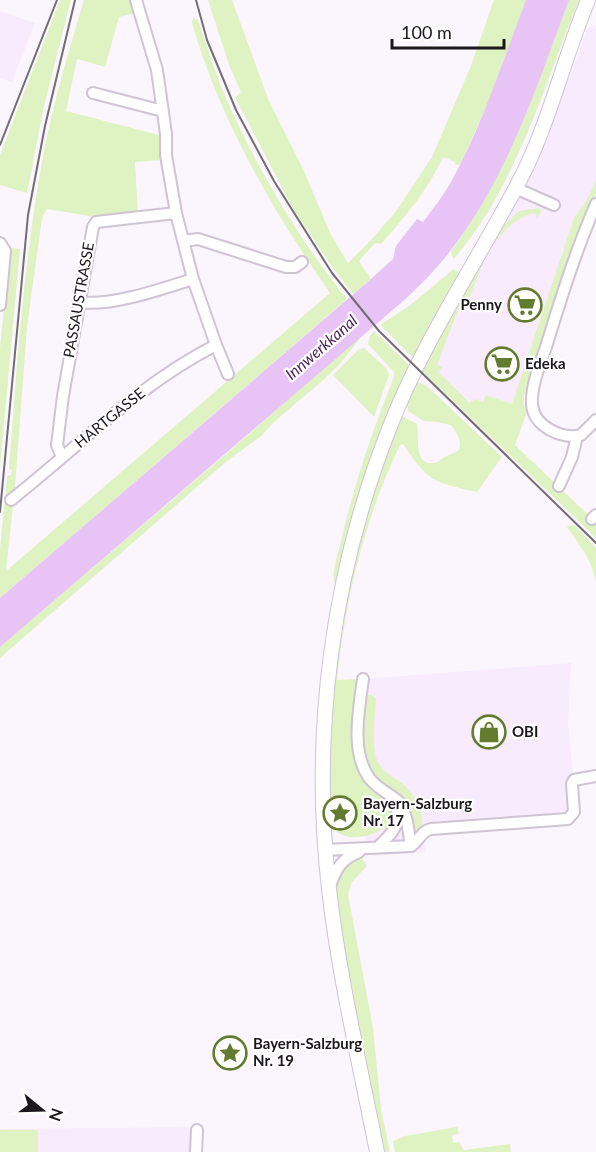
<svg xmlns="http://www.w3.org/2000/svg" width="596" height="1152" font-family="Lato,sans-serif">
  <rect width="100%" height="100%" fill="#fbf6fd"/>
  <path fill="#f8ebfd" d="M0 11 35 23 12 82 0 78Z
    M596 25V180L589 197 583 204 561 254 560 262 512 404 486 395 484 402 471 403 429 366 460 304 535 167 588 28Z
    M571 663 568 722 573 774 569 779 572 810 568 814 431 832 424 837 425 852 371 856 365 836 372 835 383 828 391 806 362 775 363 679Z
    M202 1127V1152H0V1129Z"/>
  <path fill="#dff2c2" d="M60 0H71L44 106 27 193 0 185V155Z
    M84 0H131L135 13 119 17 105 67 77 59 66 111 159 135 162 160 135 162 138 213 96 217 47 209 42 218 27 327 15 487 6 571 330 293C272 210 220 120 192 23L193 18 198 20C207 46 215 73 226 98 255 165 301 243 347 299L0 598V549L7 476 11 475 12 470 9 469C17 363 24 256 44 151 54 100 69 50 84 0Z
    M208 0H232L269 101 304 171 330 233 348 263 371 240 397 210 432 157 470 68 494 0H526L490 98 460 165H456L455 162 443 157C428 190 405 217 381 244L375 243 359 261 371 279 353 294 330 264 292 207 235 97 241 92 229 65Z
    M569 0H579C543 88 517 185 454 259L452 256 451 251C507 175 536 87 569 0Z
    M596 180V194L572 250 524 395V405L527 412 515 445 596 522V538L420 369 500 229 519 211 540 208 541 212 537 218 535 213C493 224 480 271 466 307L460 305 437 365 442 367 439 373 470 403 474 399 483 402 486 395 512 404 574 218 589 196Z
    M10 248 20 249 0 468V348Z
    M454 269 460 273V277L414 359 380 325 409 306Z
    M366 331 340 364 321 382 274 422 261 436 227 461 0 658V647L247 436Z
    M374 331 412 368 337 582H334C332 569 338 554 341 541 354 485 372 431 394 377V372L368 344 370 336Z
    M364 348 386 368 389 375 374 417 333 375 359 349Z
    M416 381 428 387 502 457 477 492C432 482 429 482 403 444L400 445C365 517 345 600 337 680L358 679 355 753 391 806 393 819 389 830 383 828C373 837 347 842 336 831L333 832 329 820 328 739 339 629 367 507 398 419 402 416 417 424C420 436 412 470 438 462 445 455 451 455 459 450 462 440 457 433 451 425L438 422 424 421 408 411 407 403Z
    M571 525 575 526 596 548V583C593 561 579 544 567 527Z
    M366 695H372L376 698C375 718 371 741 377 760 382 773 395 777 404 785 415 794 428 819 419 831 405 826 406 808 399 796 394 788 381 784 374 776 360 759 361 716 366 695Z
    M360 857 366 863V867L352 882 348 894 373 1028 381 1109 390 1152H382C370 1092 358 1031 348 971 343 941 329 895 341 866Z
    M457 1127 459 1134 452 1135 453 1143 459 1142 464 1150 510 1144 511 1152H395L393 1141 405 1136Z
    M0 1130H38V1152H0Z"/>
  <path fill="#e8c3f5" d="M526 0H569C528 110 493 223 402 302L0 647V598L371 279 393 259 396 246 417 219 423 222C433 209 444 195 452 180 483 124 503 60 526 0Z"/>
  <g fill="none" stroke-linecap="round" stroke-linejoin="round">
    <defs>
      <path id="minor" d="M93 93 163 111
        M515 188 554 205
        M596 204C576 250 561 298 546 347 540 364 531 386 532 404 533 426 562 440 581 435L596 420
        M183 241 198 239 286 267H295L302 262
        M0 243 5 251 0 305
        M78 302C110 307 162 289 193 279
        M216 345 228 374
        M62 457 57 445 63 396 93 227 96 222 176 213
        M559 486 572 457 577 436
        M11 500C78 447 139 384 216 345L193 279 176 213 166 155V134L157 70 136 0
        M592 519 596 515
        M363 679C359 709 350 753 370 779 378 789 390 794 399 802 408 816 408 830 411 846
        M378 847C391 835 403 823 395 803
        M325 850 411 846C419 841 421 831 431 829L568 819 574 812 572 784 574 780 596 776
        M330 886C336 869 341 859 359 852
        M196 1152 197 1130"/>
      <path id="major" d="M377 1152C360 1065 339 977 329 889 311 734 332 574 389 429 423 340 478 261 522 176 550 120 564 58 588 0"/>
    </defs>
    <use href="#minor" stroke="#cfc3d4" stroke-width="14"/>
    <use href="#major" stroke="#cfc3d4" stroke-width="16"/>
    <use href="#minor" stroke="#fff" stroke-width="10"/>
    <use href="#major" stroke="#fff" stroke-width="14"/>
    <path stroke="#736e74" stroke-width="2" d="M196 0 207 40 236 110 274 181 332 273 379 331 596 543
      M0 145 57 0
      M0 512 28 215 45 126 75 0"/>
  </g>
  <defs>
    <symbol id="supermarket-ring" viewBox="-11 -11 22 22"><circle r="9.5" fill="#fff" stroke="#637b2e" stroke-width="1.5"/><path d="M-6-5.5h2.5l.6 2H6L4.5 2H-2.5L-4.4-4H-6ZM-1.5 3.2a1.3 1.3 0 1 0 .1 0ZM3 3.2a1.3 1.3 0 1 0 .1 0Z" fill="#637b2e"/></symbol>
    <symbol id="shop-ring" viewBox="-11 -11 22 22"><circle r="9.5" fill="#fff" stroke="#637b2e" stroke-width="1.5"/><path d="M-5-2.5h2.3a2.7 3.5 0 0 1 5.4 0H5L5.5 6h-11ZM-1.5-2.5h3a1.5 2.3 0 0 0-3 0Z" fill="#637b2e"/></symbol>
    <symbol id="sight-ring" viewBox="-11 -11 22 22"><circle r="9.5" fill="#fff" stroke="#637b2e" stroke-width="1.5"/><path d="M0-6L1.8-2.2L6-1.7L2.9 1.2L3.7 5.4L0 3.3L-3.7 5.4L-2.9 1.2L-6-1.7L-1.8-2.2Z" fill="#637b2e"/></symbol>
  </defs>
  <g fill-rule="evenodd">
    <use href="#supermarket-ring" x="506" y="286" width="38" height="38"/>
    <use href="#supermarket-ring" x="483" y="345" width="38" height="38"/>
    <use href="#shop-ring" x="470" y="713" width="38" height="38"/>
    <use href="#sight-ring" x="321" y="794" width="38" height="38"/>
    <use href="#sight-ring" x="211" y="1034" width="38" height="38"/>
  </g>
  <g text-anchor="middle" stroke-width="4.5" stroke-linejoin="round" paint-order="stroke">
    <g font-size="15" fill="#1b171c" stroke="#fff">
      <text transform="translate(79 300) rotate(-80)" y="5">PASSAUSTRASSE</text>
      <text transform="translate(110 418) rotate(-39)" y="5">HARTGASSE</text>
    </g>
    <g font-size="15" font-weight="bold" fill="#1b171c" stroke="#fff" text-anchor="start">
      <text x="502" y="310" text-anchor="end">Penny</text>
      <text x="525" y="369">Edeka</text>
      <text x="512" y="737">OBI</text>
      <text x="363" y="809">Bayern-Salzburg<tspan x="363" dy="17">Nr. 17</tspan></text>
      <text x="253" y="1049">Bayern-Salzburg<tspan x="253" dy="17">Nr. 19</tspan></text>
    </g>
    <g font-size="16" font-style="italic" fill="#4f235e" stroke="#fff">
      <text transform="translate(321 347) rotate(-41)" y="6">Innwerkkanal</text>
    </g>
  </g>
  <g transform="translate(42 1110) rotate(109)" stroke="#ffffff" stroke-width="4.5" paint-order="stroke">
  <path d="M0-4.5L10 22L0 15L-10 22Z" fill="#1b171c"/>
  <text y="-9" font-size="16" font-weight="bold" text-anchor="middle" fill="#1b171c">N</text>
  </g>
  <path d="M392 39v9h112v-9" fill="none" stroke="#1b171c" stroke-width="3"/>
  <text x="401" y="39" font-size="18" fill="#1b171c" stroke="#ffffff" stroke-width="4.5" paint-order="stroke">100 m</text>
</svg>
